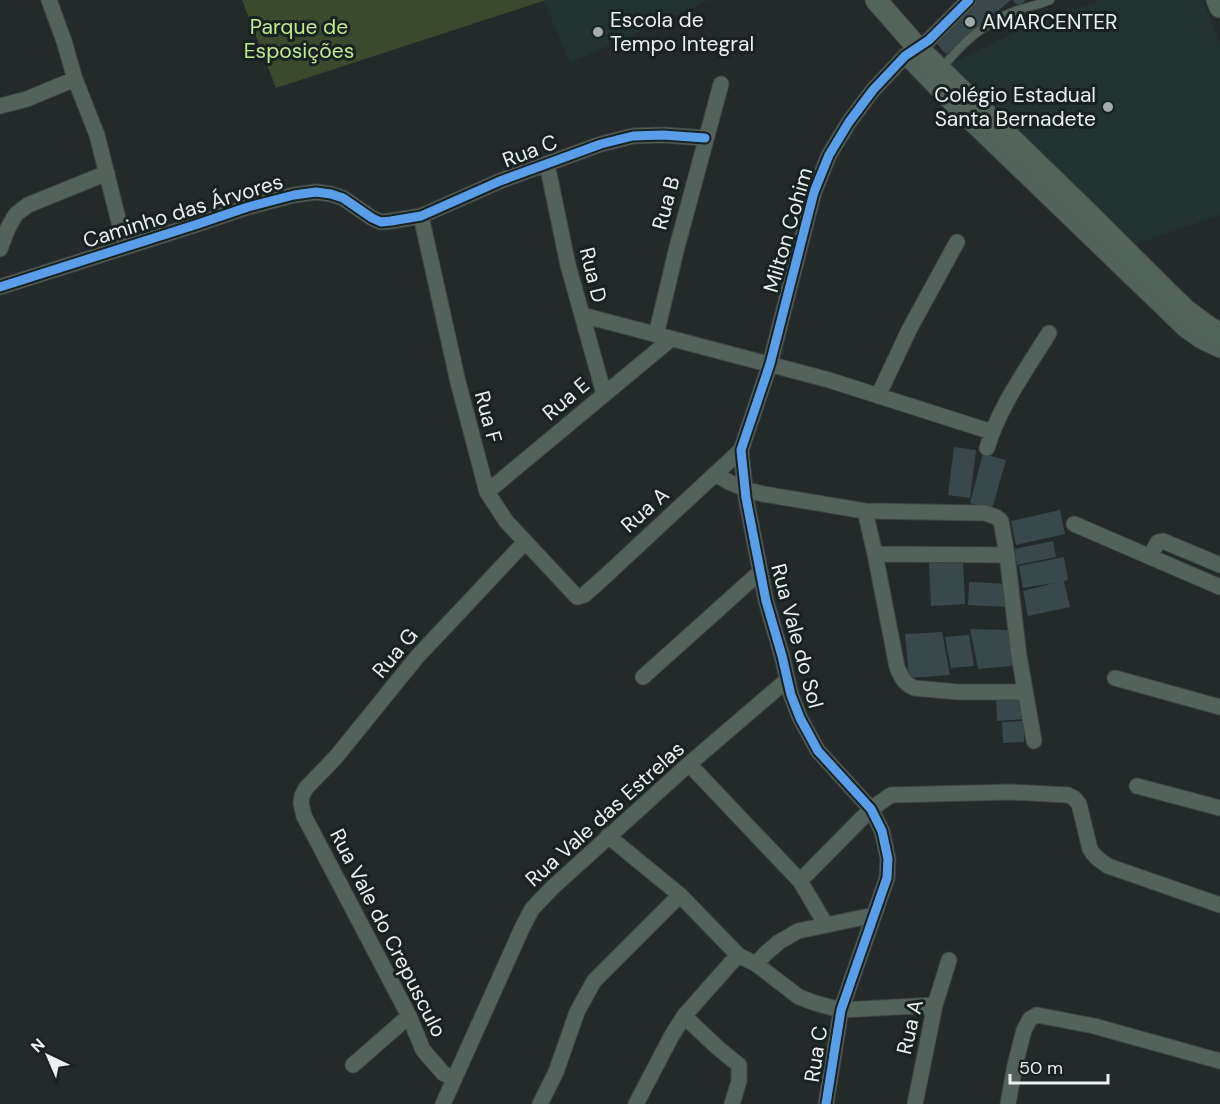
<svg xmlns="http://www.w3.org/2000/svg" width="1220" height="1104" font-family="'DM Sans',sans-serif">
  <rect width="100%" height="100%" fill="#242929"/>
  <path fill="#213231" d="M543 0H710L570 63Z
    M1100 0H1203L1220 44V215L1133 245 952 63 1014 33Z"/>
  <path fill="#3b4a2d" d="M242 0H546L276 88Z"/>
  <path fill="#39494b" d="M976 0H1011L946 54 937 44Z
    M1012 0H1026L1019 6Z
    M954 447 976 450 970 498 948 495Z
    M983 454 1006 460 992 509 970 503Z
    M1060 510 1065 534 1016 545 1011 521Z
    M1053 541 1056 557 1017 565 1015 549Z
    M1064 557 1068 580 1064 581 1070 607 1028 616 1023 591 1054 583 1023 588 1019 566Z
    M963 561 965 604 931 606 929 562Z
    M969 582 1008 584 1007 607 968 605Z
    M970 629 1010 630 1013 666 978 669Z
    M942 632 950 675 909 678 905 634Z
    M969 635 974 666 951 668 945 637Z
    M1022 692 1024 719 997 721 996 694Z
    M1024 721V742L1003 743 1002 722Z"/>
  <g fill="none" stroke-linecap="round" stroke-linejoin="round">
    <defs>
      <path id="lane" d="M942 68C963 42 983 24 1015 11 1026 7 1039 5 1050 0"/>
      <path id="street" d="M49 0 64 41 75 79 97 135 125 246
        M905 56 958 111 1184 329 1201 341 1220 350
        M0 106 27 99 75 79
        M547 164 568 265 604 394
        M421 216 458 382 487 492 506 521 577 597 584 595 600 581 741 450
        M0 249 8 228 16 214 28 205 107 173
        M0 287 198 224 248 207 294 195 316 192 331 194 343 198 372 218 381 222 391 221 421 216 500 181 601 144 633 136 663 135 705 138
        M582 315 829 380 992 432
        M656 335 677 247 721 84
        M878 396 909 330 957 242
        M987 448C999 407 1026 370 1049 333
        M715 474 729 482 745 489 763 494 865 511 985 513 996 517 1001 521 1007 555 1019 656 1034 741
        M487 492 671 339
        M865 511 875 554 897 667C901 677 904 683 914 688L958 692H1022L1025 690
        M1074 524 1220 587
        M875 554 1007 555
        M1150 556 1158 542 1163 541 1220 565
        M643 677 760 572
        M1115 678 1220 707
        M689 764 800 881 826 925
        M1137 786 1220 808
        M608 836 680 895 738 955 756 964 799 997 815 1003 841 1010 935 1005
        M800 881 871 809 891 795 1010 792 1068 795 1074 798 1079 804 1090 849C1094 857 1101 861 1108 866L1220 905
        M756 964 765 954 779 942 798 931 874 915
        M684 1016 718 1048 739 1065V1081L732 1104
        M353 1065 409 1016
        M454 1079 443 1073 423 1050 409 1016 304 816 301 803 302 796 306 788 336 757 417 657 525 542
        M443 1104 523 926 532 909 552 888 689 764 787 680
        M540 1104 556 1072 577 1012 594 981 680 895
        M636 1104 671 1037 684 1016 738 955
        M826 1104 841 1010 887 878 888 859 882 831 871 809 818 751 800 718 791 695 782 656 766 601 746 498 741 450 770 364 814 192 829 155 849 122 873 90 905 56 929 40 969 0
        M915 1104 935 1005 949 960
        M1008 1104 1015 1065 1024 1030 1030 1019 1037 1015 1094 1026 1220 1061"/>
      <path id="secondary" d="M876 0 917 47 1087 212 1167 292 1187 311 1210 328 1220 333
        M1217 0 1220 7"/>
    </defs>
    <use href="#lane" stroke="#404444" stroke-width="10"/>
    <use href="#street" stroke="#404444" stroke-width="17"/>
    <use href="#secondary" stroke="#404444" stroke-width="23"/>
    <use href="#lane" stroke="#53625a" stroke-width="8"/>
    <use href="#street" stroke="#53625a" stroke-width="15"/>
    <use href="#secondary" stroke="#53645b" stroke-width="21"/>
    <defs>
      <path id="cycleway" d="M0 287 198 224 248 207 294 195 316 192 331 194 343 198 372 218 381 222 391 221 421 216 500 181 601 144 633 136 663 135 705 138
        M826 1104 841 1010 887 878 888 859 882 831 871 809 818 751 800 718 791 695 782 656 766 601 746 498 741 450 770 364 814 192 829 155 849 122 873 90 905 56 929 40 969 0"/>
    </defs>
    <use href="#cycleway" stroke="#172221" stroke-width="13"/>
    <use href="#cycleway" stroke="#5a9eea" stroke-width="9"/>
  </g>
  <g fill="#a4aaaa" stroke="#172221" stroke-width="2">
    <circle cx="970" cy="22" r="6"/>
    <circle cx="598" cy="32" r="6"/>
    <circle cx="1108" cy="107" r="6"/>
  </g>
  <g text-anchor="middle" stroke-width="6" stroke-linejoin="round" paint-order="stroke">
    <g font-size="21" fill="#e9f0ef" stroke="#172221" text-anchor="start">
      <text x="610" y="27">Escola de<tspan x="610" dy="24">Tempo Integral</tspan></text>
      <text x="982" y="29">AMARCENTER</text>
      <text x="1096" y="102" text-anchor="end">Colégio Estadual<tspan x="1096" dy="24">Santa Bernadete</tspan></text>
    </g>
    <g font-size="21" fill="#c0e992" stroke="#172221">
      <text x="299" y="34">Parque de<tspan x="299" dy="24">Esposições</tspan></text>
    </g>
    <g font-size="21" fill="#e9f0ef" stroke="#172221">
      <text transform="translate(530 151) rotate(-21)" y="7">Rua C</text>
      <text transform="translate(666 203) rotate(-75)" y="7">Rua B</text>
      <text transform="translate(183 211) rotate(-17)" y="7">Caminho das Árvores</text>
      <text transform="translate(788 230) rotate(-74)" y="7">Milton Cohim</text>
      <text transform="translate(593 275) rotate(76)" y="7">Rua D</text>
      <text transform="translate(566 399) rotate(-40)" y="7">Rua E</text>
      <text transform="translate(488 417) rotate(75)" y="7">Rua F</text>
      <text transform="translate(645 510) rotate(-42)" y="7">Rua A</text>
      <text transform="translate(797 636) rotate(75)" y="7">Rua Vale do Sol</text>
      <text transform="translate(395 653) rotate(-50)" y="7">Rua G</text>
      <text transform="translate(605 814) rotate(-42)" y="7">Rua Vale das Estrelas</text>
      <text transform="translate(388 933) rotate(63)" y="7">Rua Vale do Crepusculo</text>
      <text transform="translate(910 1027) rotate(-77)" y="7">Rua A</text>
      <text transform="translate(816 1054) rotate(-81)" y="7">Rua C</text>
    </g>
  </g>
  <g transform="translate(48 1056) rotate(316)" stroke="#172221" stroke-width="4.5" paint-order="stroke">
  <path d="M0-4.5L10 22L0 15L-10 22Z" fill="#e9f0ef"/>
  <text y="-9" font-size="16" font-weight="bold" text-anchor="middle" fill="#e9f0ef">N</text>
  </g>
  <path d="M1010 1074v9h98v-9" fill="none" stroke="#e9f0ef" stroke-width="3"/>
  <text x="1019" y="1074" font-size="18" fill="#e9f0ef" stroke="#172221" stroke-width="4.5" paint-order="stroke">50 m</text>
</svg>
